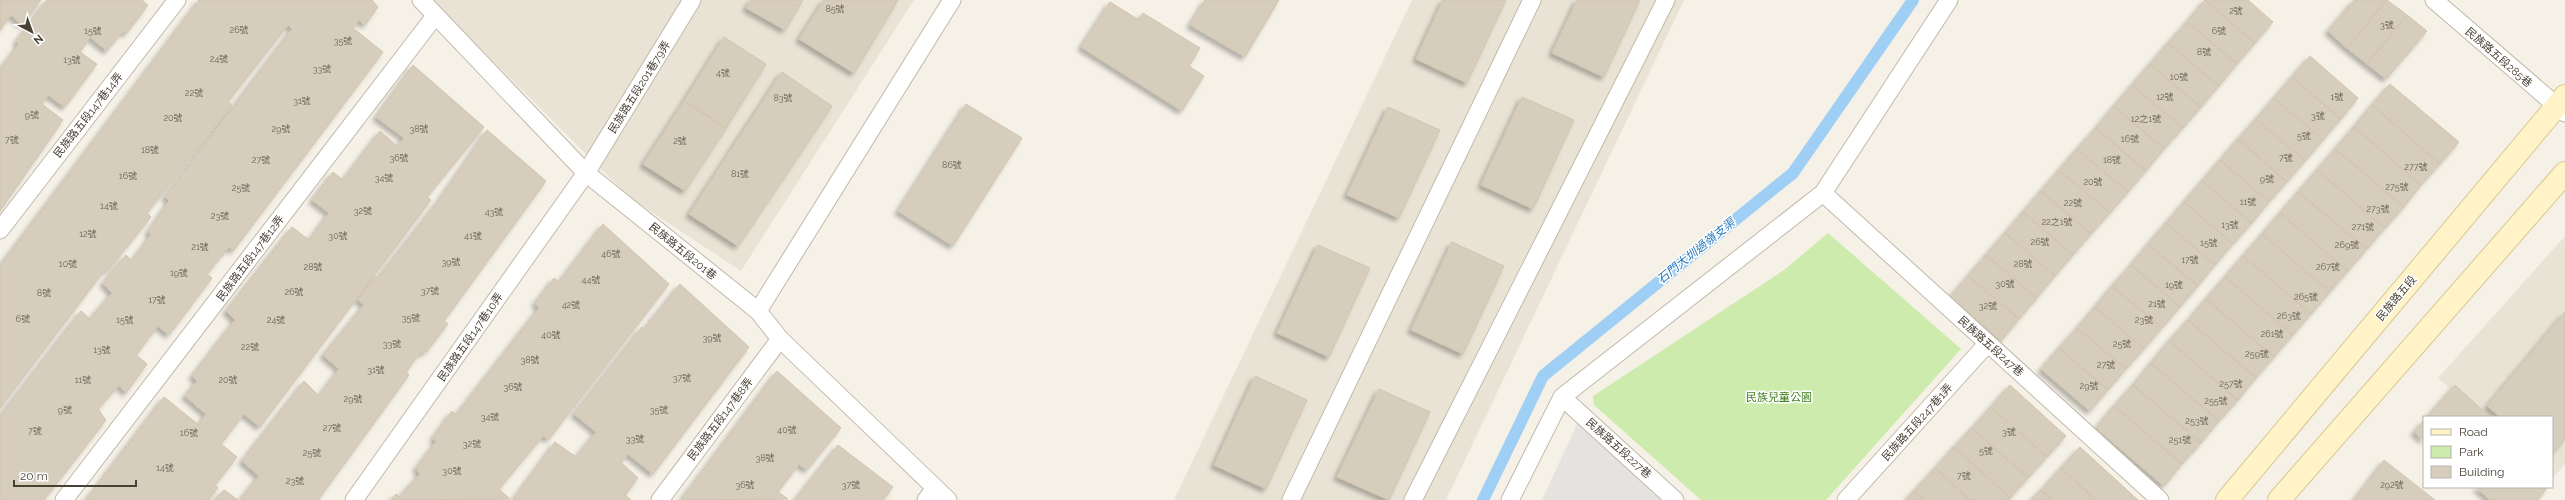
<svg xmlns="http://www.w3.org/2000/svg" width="2565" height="500" font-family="Raleway,'Noto Sans TC',sans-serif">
  <defs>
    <filter id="shadow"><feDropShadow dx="-3.5" dy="3.5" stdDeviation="2" flood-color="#0004"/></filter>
  </defs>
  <rect width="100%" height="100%" fill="#f5f1e7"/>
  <path fill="#e9e3d5" d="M432 0H914L741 271 629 197Z
    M1412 0H1684L1446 500H1174Z
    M2565 236V464L2553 478 2552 417H2482L2438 378Z"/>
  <path fill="#cdebad" d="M1828 233 1961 349 1826 500H1701L1594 405 1593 396 1784 270Z"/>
  <path fill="#e5e3df" d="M1578 422 1661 500H1542Z"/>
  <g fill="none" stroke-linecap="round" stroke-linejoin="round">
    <path stroke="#a0cff5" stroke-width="12" d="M1483 500 1543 376 1793 173 1913 0"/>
  </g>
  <path fill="#d7cdbc" stroke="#d2c5ae" filter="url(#shadow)" d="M0 0H41L22 25 11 15 0 30Z
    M47 0H142L148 5 126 34 123 31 107 51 90 37 80 52 97 64 65 107 48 95 42 104 63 120 0 211V69L19 44 16 42Z
    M199 0H372L378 7 365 25 359 20 353 28 383 52 233 251 229 247 207 274 212 278 169 335 158 326 136 355 147 364 126 393 119 385 98 409 106 420 44 500H0V416L81 311 90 319 112 293 103 283 126 255 132 261 151 235 148 232 169 201 165 197 292 29 288 25 228 102 232 105 147 213 151 217 109 269 104 271 0 408V266Z
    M751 0H803L785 30 746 8Z
    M824 0H898L854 73 799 39Z
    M1205 0H1279L1245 57 1190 25Z
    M1443 0H1506L1467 83 1416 59Z
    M1577 0H1640L1604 77 1552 53Z
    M2205 0H2248L2273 22 2255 43Z
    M2205 0 2255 43 2237 64 2187 22Z
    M2354 0H2387L2347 48 2328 31Z
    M2387 0 2407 15 2367 64 2347 48Z
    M1110 2 1139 20 1143 13 1200 48 1189 66 1204 76 1182 111 1081 47Z
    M2407 15 2427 31 2386 79 2367 64Z
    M2187 22 2237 64 2219 86 2168 43Z
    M724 37 766 64 726 128 684 101Z
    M2168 43 2219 86 2201 107 2150 64Z
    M2310 56 2358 98 2341 119 2292 77Z
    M2150 64 2201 107 2183 128 2132 85Z
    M413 65 484 127 427 197 431 200 260 427 244 414 221 444 237 457 215 485 218 488 208 500H86L164 397 199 425 206 414 185 396 197 381 192 376 235 320 226 311 292 227 309 240 329 213 312 200 333 172 343 180 380 131 397 146 404 138 376 117Z
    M782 72 832 106 738 246 689 214Z
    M2292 77 2341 119 2323 140 2274 98Z
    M2390 84 2459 142 2440 164 2372 105Z
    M2132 85 2183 128 2164 149 2114 106Z
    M1522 97 1574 120 1533 209 1481 185Z
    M2274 98 2323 140 2305 161 2256 119Z
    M684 101 726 128 685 191 643 164Z
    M966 104 1022 138 953 246 898 211Z
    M2372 105 2440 164 2421 185 2354 127Z
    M2114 106 2164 149 2146 171 2096 128Z
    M1388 107 1440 130 1399 218 1347 195Z
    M2256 119 2305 161 2287 182 2238 139Z
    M2354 127 2421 185 2404 207 2335 149Z
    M2096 128 2146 171 2128 192 2077 149Z
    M487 130 546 181 444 321 448 324 427 351 419 354 406 372 409 375 318 500H240L259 476 242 461 304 381 319 396 339 369 323 355 364 305 358 300 375 276 378 278 439 200Z
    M2238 139 2287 182 2269 202 2220 160Z
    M2077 149 2128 192 2110 213 2059 170Z
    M2335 149 2404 207 2385 228 2317 170Z
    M2220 160 2269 202 2252 223 2202 181Z
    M2059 170 2110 213 2091 234 2041 191Z
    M2317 170 2385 228 2367 249 2298 192Z
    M2202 181 2252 223 2233 244 2184 202Z
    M2041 191 2091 234 2073 255 2023 212Z
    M2298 192 2367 249 2348 271 2280 213Z
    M2184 202 2233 244 2215 265 2166 223Z
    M2023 212 2073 255 2055 276 2005 233Z
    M2280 213 2348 271 2330 292 2262 234Z
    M2166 223 2215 265 2198 286 2148 244Z
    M603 224 669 284 549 439 543 436 499 489 510 499 391 500 396 494 399 497 420 474 416 468 436 442 433 438 452 411 456 415 539 308 535 303 554 278 559 282Z
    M2005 233 2055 276 2037 298 1986 255Z
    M2262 234 2330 292 2311 314 2243 256Z
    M1452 242 1504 266 1463 354 1411 330Z
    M2148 244 2198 286 2180 307 2131 265Z
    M1318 245 1370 268 1329 357 1277 333Z
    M1986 255 2037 298 2019 319 1968 276Z
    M2243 256 2311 314 2293 335 2225 277Z
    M2131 265 2180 307 2162 328 2112 286Z
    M1968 276 2019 319 2001 341 1950 297Z
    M2225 277 2293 335 2274 357 2206 299Z
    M680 284 749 347 653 474 628 454 621 462 638 478 625 495 631 500H513L555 442 576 457 596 432 574 414 642 327 644 329Z
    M2112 286 2162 328 2144 349 2095 307Z
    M2206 299 2274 357 2256 378 2188 320Z
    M2095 307 2144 349 2126 369 2077 328Z
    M2565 312V439L2552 453V417H2500L2487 406Z
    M2188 320 2256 378 2238 400 2169 341Z
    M2077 328 2126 369 2108 390 2059 348Z
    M2169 341 2238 400 2219 421 2151 363Z
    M2059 348 2108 390 2090 411 2041 369Z
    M2151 363 2219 421 2201 443 2133 385Z
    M777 371 841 428 807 470 799 464 778 492 788 499 681 500Z
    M1255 376 1307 400 1266 489 1214 465Z
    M2010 385 2066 436 2047 457 1991 407Z
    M2133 385 2201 443 2182 464 2114 406Z
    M2455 385 2490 417H2427Z
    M1379 389 1430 412 1389 500 1337 477Z
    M2114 406 2182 464 2164 486 2096 428Z
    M1991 407 2047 457 2028 478 1972 428Z
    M2424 420V441L2414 432Z
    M1972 428 2028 478 2010 498 1954 447Z
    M838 445 893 487 883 500H795Z
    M1954 447 2010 498 2009 500H1970L1935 468Z
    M2080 447 2138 500H2096L2061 468Z
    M2384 460 2435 500H2354Z
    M1935 468 1970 500H1924L1914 491Z
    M2061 468 2096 500H2052L2041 490Z
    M2476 487H2548L2537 500H2490Z
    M224 490 238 500H215Z
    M2041 490 2052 500H2031Z
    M1914 491 1924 500H1906Z"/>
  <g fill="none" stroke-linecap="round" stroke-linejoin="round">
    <defs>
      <path id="service" d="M421 0 586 173 758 311 780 339 948 500
        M2434 0 2565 113
        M1823 193 2160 500
        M0 230 177 0
        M758 311 952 0
        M1562 397 1675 500
        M64 500 435 16
        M354 500 586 173 692 0
        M660 500 780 339
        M926 500 935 488
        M1291 500 1532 0
        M1413 500 1666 0
        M1510 500 1562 397 1823 193 1949 0
        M1846 500 1988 343"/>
      <path id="secondary" d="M2227 500 2565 96
        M2279 500 2565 173"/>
    </defs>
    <use href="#service" stroke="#c1b9a9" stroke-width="19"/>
    <use href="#secondary" stroke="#d8c794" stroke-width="24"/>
    <use href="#service" stroke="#fff" stroke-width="17"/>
    <use href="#secondary" stroke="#fff3c7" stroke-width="22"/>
  </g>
  <g text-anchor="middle" stroke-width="3" stroke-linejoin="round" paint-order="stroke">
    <g font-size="9" fill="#6c6457">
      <text x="835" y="12">85號</text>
      <text x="2236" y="14">2號</text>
      <text x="2387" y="28">3號</text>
      <text x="239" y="33">26號</text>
      <text x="93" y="34">15號</text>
      <text x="2219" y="34">6號</text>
      <text x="343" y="44">35號</text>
      <text x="2204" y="55">8號</text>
      <text x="219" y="62">24號</text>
      <text x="72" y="63">13號</text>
      <text x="322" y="72">33號</text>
      <text x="723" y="76">4號</text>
      <text x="2179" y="80">10號</text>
      <text x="194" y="96">22號</text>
      <text x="2165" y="100">12號</text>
      <text x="2337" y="100">1號</text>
      <text x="783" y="101">83號</text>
      <text x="302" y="104">31號</text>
      <text x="32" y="118">9號</text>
      <text x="2318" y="119">3號</text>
      <text x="173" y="121">20號</text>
      <text x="2146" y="122">12之1號</text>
      <text x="281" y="132">29號</text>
      <text x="419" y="132">38號</text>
      <text x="2304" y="139">5號</text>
      <text x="2130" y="142">16號</text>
      <text x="12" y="143">7號</text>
      <text x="680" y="144">2號</text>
      <text x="150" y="153">18號</text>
      <text x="399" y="161">36號</text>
      <text x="2286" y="161">7號</text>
      <text x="261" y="163">27號</text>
      <text x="2112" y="163">18號</text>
      <text x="952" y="168">86號</text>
      <text x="2416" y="170">277號</text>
      <text x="740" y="177">81號</text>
      <text x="128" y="179">16號</text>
      <text x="384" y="181">34號</text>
      <text x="2267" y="182">9號</text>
      <text x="2093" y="185">20號</text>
      <text x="2397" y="190">275號</text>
      <text x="241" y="191">25號</text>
      <text x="2248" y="205">11號</text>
      <text x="2073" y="206">22號</text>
      <text x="109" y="209">14號</text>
      <text x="2378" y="212">273號</text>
      <text x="363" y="214">32號</text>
      <text x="494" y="215">43號</text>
      <text x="220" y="219">23號</text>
      <text x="2057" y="225">22之1號</text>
      <text x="2230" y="228">13號</text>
      <text x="2363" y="230">271號</text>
      <text x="88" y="237">12號</text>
      <text x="338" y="239">30號</text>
      <text x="473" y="239">41號</text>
      <text x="2040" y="245">26號</text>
      <text x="2209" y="246">15號</text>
      <text x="2347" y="248">269號</text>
      <text x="200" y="250">21號</text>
      <text x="611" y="257">46號</text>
      <text x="2190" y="263">17號</text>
      <text x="451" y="265">39號</text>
      <text x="68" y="267">10號</text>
      <text x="2023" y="267">28號</text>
      <text x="313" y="270">28號</text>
      <text x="2328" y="270">267號</text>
      <text x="179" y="276">19號</text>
      <text x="591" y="283">44號</text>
      <text x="2005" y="287">30號</text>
      <text x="2174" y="288">19號</text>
      <text x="430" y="294">37號</text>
      <text x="294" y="295">26號</text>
      <text x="44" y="296">8號</text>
      <text x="2306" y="300">265號</text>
      <text x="157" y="303">17號</text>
      <text x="2157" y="307">21號</text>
      <text x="571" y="308">42號</text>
      <text x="1988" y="309">32號</text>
      <text x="2289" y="319">263號</text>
      <text x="411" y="321">35號</text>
      <text x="23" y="322">6號</text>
      <text x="125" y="323">15號</text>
      <text x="276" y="323">24號</text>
      <text x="2144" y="323">23號</text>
      <text x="2272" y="337">261號</text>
      <text x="551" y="338">40號</text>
      <text x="712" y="341">39號</text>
      <text x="392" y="347">33號</text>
      <text x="2122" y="347">25號</text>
      <text x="250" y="350">22號</text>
      <text x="102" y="353">13號</text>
      <text x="2257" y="357">259號</text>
      <text x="530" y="363">38號</text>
      <text x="2106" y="368">27號</text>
      <text x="376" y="373">31號</text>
      <text x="682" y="381">37號</text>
      <text x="83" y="383">11號</text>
      <text x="228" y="383">20號</text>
      <text x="2231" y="387">257號</text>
      <text x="2089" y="389">29號</text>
      <text x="513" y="390">36號</text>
      <text x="353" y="402">29號</text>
      <text x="2216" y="404">255號</text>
      <text x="65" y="413">9號</text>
      <text x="659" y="413">35號</text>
      <text x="490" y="420">34號</text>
      <text x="2197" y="424">253號</text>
      <text x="332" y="431">27號</text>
      <text x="787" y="433">40號</text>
      <text x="35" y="434">7號</text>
      <text x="2009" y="435">3號</text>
      <text x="189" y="436">16號</text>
      <text x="635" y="442">33號</text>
      <text x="2180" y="443">251號</text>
      <text x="472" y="447">32號</text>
      <text x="1986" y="454">5號</text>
      <text x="312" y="456">25號</text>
      <text x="765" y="461">38號</text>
      <text x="165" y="471">14號</text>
      <text x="452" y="474">30號</text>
      <text x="1964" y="479">7號</text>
      <text x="295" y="484">23號</text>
      <text x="745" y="488">36號</text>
      <text x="851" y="488">37號</text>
      <text x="2392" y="488">292號</text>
    </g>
    <g font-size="11" fill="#484135" stroke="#fff">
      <text transform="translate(2499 57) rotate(41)" y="4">民族路五段285巷</text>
      <text transform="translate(639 87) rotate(-58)" y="4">民族路五段201巷79弄</text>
      <text transform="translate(88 115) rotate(-52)" y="4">民族路五段147巷14弄</text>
      <text transform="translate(683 251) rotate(39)" y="4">民族路五段201巷</text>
      <text transform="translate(250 258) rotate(-53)" y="4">民族路五段147巷12弄</text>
      <text transform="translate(2396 298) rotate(-50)" y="4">民族路五段</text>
      <text transform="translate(470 337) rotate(-55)" y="4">民族路五段147巷10弄</text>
      <text transform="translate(1991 346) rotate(42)" y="4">民族路五段247巷</text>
      <text transform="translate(720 419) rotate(-53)" y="4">民族路五段147巷8弄</text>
      <text transform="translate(1917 422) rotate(-48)" y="4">民族路五段247巷1弄</text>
      <text transform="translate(1619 448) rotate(42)" y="4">民族路五段227巷</text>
    </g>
    <g font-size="11" fill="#437e24" stroke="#fff">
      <text x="1779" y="401">民族兒童公園</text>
    </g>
    <g font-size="12" font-style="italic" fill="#2778bc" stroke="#fff">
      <text transform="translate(1696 251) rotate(-39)" y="4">石門大圳過嶺支渠</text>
    </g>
  </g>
  <rect x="2423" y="416" width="130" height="72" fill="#ffffff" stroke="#b6b3ae"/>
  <rect x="2431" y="429" width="20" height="6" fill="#fff3c7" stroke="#b6b3ae"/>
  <text x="2459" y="436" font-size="12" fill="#484135">Road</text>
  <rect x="2431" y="446" width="20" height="12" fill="#cdebad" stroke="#b6b3ae"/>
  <text x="2459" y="456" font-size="12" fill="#484135">Park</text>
  <rect x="2431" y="466" width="20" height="12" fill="#d7cdbc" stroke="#b6b3ae"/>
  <text x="2459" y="476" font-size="12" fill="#484135">Building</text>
  <g transform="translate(32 32) rotate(139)" stroke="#ffffff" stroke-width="3" paint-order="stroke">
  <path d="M0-3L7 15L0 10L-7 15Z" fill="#484135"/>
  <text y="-6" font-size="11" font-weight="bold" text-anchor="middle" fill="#484135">N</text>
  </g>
  <path d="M14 480v6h122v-6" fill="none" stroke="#484135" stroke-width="2"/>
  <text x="20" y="480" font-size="12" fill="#484135" stroke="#ffffff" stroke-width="3" paint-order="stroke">20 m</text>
</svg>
